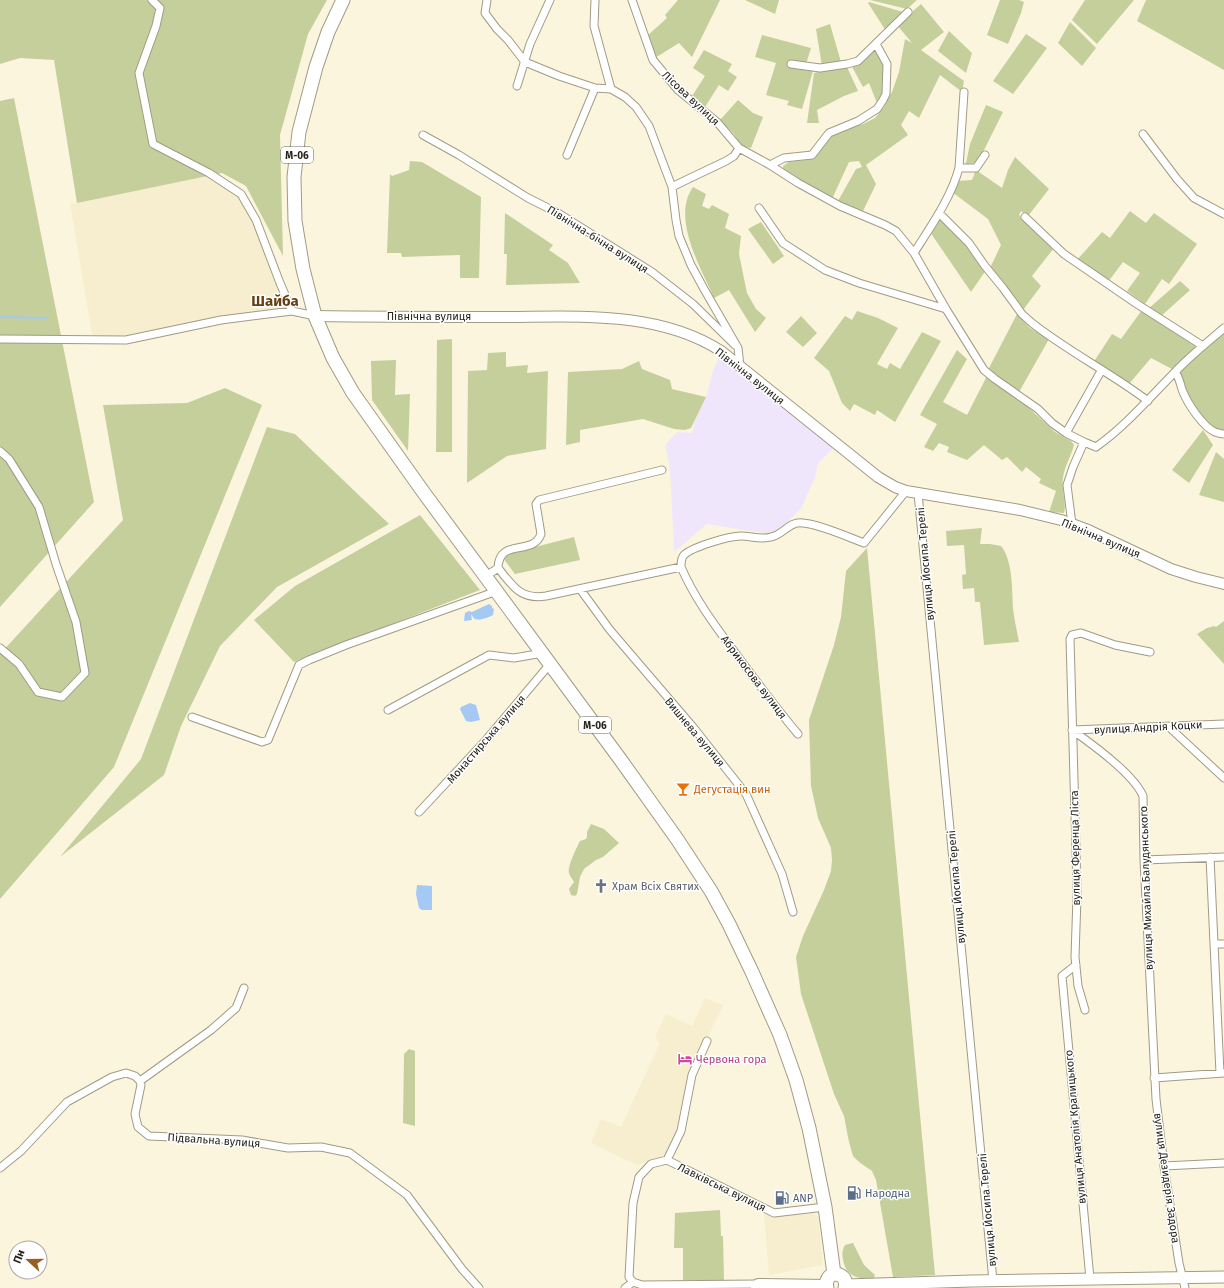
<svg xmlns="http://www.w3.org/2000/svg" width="1224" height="1288" font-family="'Fira Sans',sans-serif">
  <rect width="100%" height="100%" fill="#fbf5de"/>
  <path fill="#f6eece" d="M212 175 241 194 292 311 126 340H93L70 204Z
    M705 998 723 1005 686 1084 680 1125 669 1151 661 1157 637 1165 591 1143 601 1119 621 1127 660 1043 655 1037 666 1014 692 1026Z
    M784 1213 785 1216 812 1214 815 1215 818 1217 823 1265 769 1275 764 1215Z"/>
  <path fill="#efe6fc" d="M720 355 835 447 818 463 815 477 802 507 786 524 770 533 757 532 707 524 674 552 671 485 669 462 665 445 677 432 692 433 695 421 707 394 713 371Z"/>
  <path fill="#c4cf9c" d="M0 0H327L308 34 280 135 283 256 246 186 222 173 77 203 54 60 20 58 0 64Z
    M678 0H720L692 57 679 43 655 58 647 36 667 18 665 15Z
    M745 0H779L775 14Z
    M870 0H917L907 9Z
    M1000 0H1019L1024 2 1021 13 1008 44 987 35Z
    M1085 0H1134L1097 44 1072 20Z
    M1146 0H1224V70L1137 21Z
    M869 2 903 12 886 31 868 3Z
    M921 4 944 32 921 50 964 81 962 92 940 75 919 118 909 111 901 125 908 135 866 165 876 184 863 211 838 201 856 169 862 167 859 161 849 162 832 199 785 171 783 168V166L789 162 812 159 831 134 863 124 875 118 884 107 892 92 899 72 905 39 912 43 897 25Z
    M1070 22 1096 48 1082 66 1058 43Z
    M830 24 841 62 822 66 816 29Z
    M949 31 972 53 966 73 938 51Z
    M1026 34 1047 48 1013 94 993 81Z
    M762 35 811 48 806 64 788 66 813 71 802 109 787 105 789 101 766 95 776 63 755 57Z
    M876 46 885 64 884 92 877 103 869 83 863 87 851 65Z
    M704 50 732 64 728 71 737 77 728 91 719 85 705 107 692 96 705 76 693 68Z
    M847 67 858 91 844 96 817 110 819 123H807L814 73 826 70Z
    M14 98 94 502 0 607V101Z
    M738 100 753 113 763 117 751 148 742 146 734 134 720 120Z
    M986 105 1003 112 980 158 975 163 967 164 966 163 970 144Z
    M1015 157 1049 189 1028 216 1021 211 1019 215 1054 248 1032 276 1041 286 1023 310 990 268 1001 245 988 219 952 192 957 181 972 180 976 170 1002 188 1008 170Z
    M410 161 422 162 481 197 479 278H460V255L402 257 401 253H387L390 174 392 176 409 170Z
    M693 187 706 194 702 206 709 209 712 205 729 214 725 228 741 236 739 254 747 293 756 309 766 318 755 332 729 290 714 298C701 268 671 218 693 187Z
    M1130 211 1146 223 1154 213 1197 244 1169 284 1162 279 1145 304 1127 291 1140 273 1123 262 1108 282 1077 260 1102 232 1110 238Z
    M505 213 553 245 549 250 568 263 580 283 506 285 507 254H504Z
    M938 218H940L961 237 986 270 971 292 930 232Z
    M761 222 784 256 773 264 748 229Z
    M1180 281 1190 290 1160 317 1148 309Z
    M1142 310 1196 347 1172 369 1151 358 1129 384 1093 363 1112 334 1121 339Z
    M857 311 878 318 898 328 877 364 887 369 890 363 900 369 922 332 941 341 895 422 877 410 875 415 854 404 850 411 842 403 829 371 814 358 845 316 852 320Z
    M1017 314 1030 328 1049 339 1019 392 988 370Z
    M801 316 817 333 803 347 786 332Z
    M1224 331V432L1215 429 1210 425 1189 400 1180 371Z
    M452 339V452H436L437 340Z
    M957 350 967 359 943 402 967 415 987 376 1018 398 1055 432 1071 441 1074 445C1071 456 1064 468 1063 478 1061 490 1067 502 1064 513L1049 512 1056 491 1039 483 1041 479 1026 467 1022 472 1007 457 1002 460 984 445 967 460 947 452 949 447 939 443 933 451 924 447 937 424 920 415Z
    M506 352V367L528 365 527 373 548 371 546 449 507 456 467 483 468 371 487 370 488 353Z
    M396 360 395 395 410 394 408 451 372 400 371 361Z
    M639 361 642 369 670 380 672 389 706 397 691 428 685 430 674 429 643 419 580 430V442L566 445 568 372 622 369Z
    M225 388 262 405 114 767 0 899V654L123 520 103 405 187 403Z
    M267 427 295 434 389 524 277 587 220 646 181 726 164 775 60 857 141 759Z
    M1203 430 1213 445 1189 483 1172 470Z
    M1216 452 1224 459V502L1199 495Z
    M420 515 480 590 294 662 254 620 295 586Z
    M982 528 980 544H990L1001 546C1013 560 1012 591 1013 608 1014 619 1017 631 1019 642L984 645 980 602H975L974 588 963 589 962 575 966 574 964 545 947 546 946 531Z
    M574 537 580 560 515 574 503 558 504 555Z
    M867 548 935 1275 893 1277 876 1180 872 1171 859 1162 853 1156 849 1142 844 1116 834 1094 801 994 796 957 803 936 824 890 831 871 832 860 831 848 818 818 811 786 809 720 834 645 841 617 846 571Z
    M1224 621V664L1197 634 1207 628 1214 626 1216 627Z
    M591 824 604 829 619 843 603 857 596 860 584 869 580 877 577 894 575 896 571 895 569 889 574 882C573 879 570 877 569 873 567 867 577 847 580 841L586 839 587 836V832Z
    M409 1049 415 1051V1126L403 1123 404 1054Z
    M720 1210 721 1236H723L724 1280H683V1248H674L675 1213Z
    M853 1243 864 1265 875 1275 874 1278C858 1279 847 1278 843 1260 842 1253 842 1251 845 1245Z"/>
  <path fill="#a3c9f4" d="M489 604 492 606V608L494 609 493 615C489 617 480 621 475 619 474 619 472 615 471 614L472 620 464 621 465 613 469 611 472 612Z
    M470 703 476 705 480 720 471 722 466 721 460 709 461 707Z
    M417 885 432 886V910H422L419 908 416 894Z"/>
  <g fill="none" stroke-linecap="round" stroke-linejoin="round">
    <path stroke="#a3c9f4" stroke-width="2" d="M0 317 47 318"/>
    <defs>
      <path id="street" d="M152 0 160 8 156 26 139 73 153 144 209 173 241 194 256 220 280 283 292 311
        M487 0 485 13 497 29 508 40 525 62 559 76 595 88 611 89
        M595 0 594 26 611 89 625 97 636 107 649 126 672 187 676 220 679 236 691 265 704 289 738 348 740 366
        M632 0 653 60 678 90 717 122 739 148
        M876 44 887 64 886 94 883 100 877 109 858 121 829 133 812 155 784 158 770 165 798 183 840 206 885 225 896 231 914 253
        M791 64 820 68 847 64 858 61 908 12
        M517 86 530 44 550 0
        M964 92 959 168C951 198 931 226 914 253L946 309 984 370 995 379 1038 409 1052 423 1066 433 1084 442 1073 467 1067 485 1072 524
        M1143 134 1177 179 1194 198 1224 214
        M423 135 459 155 528 198 558 213 652 272 693 304 735 345
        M567 155 595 88
        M959 168H976L985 155
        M672 187 684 181 726 161 734 156 739 148 770 165
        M759 208 783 243 825 270 859 283 946 309
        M939 213 969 243 985 266 1003 288 1022 314 1032 323C1069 352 1111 373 1148 401
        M1025 217 1064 254 1137 304 1203 346
        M0 339 126 340 221 320 292 311 315 316
        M1175 372C1180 378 1180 385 1183 392 1188 404 1203 427 1215 432 1218 433 1221 434 1224 434
        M1066 433 1101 371
        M1084 442 1096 447C1126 426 1150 397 1176 371 1191 355 1208 342 1224 328
        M0 451 9 459 39 507 56 564 76 622 85 673 62 697 38 692 19 664 0 648
        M918 493 993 1281
        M681 567C681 563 681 558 684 555 692 547 729 536 741 536 750 536 761 540 771 537 783 535 789 521 803 523 819 524 848 537 864 543L906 491
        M498 568C513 586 520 600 546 596L681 567C694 597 713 623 733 650 754 678 775 707 798 734
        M486 576 498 568C499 537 533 557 541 534L536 504 539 500 662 470
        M580 589 610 630 693 727 746 794 782 874 793 912
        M388 710 489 655 514 658 543 653
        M192 717 262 742 268 740 299 665 309 660 346 645 497 591
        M1169 727 1224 778
        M1072 730C1092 744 1134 775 1143 796L1144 860 1156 1099 1164 1166 1179 1263 1185 1288
        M1072 730 1224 724
        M419 812 486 740 550 664
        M1210 857 1220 1073
        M1144 860 1224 857
        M1214 944H1224
        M1076 965 1062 976 1090 1279
        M1085 1010 1078 986 1075 957 1077 897 1076 849 1070 639 1072 635 1081 633 1115 645 1150 652
        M1154 1078 1224 1073
        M140 1081 211 1030 236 1008 244 988
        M667 1160 774 1213 825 1207
        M1164 1166 1224 1163
        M0 1168 21 1151 67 1102 112 1077 126 1073 135 1076 140 1081 141 1085 135 1114 138 1127 149 1136 242 1140 288 1148 321 1147 350 1153 407 1195 462 1269 479 1288
        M633 1282 642 1285 758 1284
        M625 1288 633 1282 629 1277 633 1203 639 1177 651 1164 667 1160 681 1131 692 1075 707 1041"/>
      <path id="secondary" d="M315 316C378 317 440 317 503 317 576 317 657 310 721 351L878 477 895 487 906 491 1020 510 1061 520 1088 530 1171 569 1196 577 1224 584
        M756 1288 758 1284 826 1285"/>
      <path id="primary" d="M846 1285 972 1281 1224 1277"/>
      <path id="highway" d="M343 0 328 32 316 67 299 132 294 177 295 221 303 269 315 316 333 358 353 393 424 493 620 759 677 839 711 891 729 924 752 972 780 1035 796 1080 809 1128 825 1207 834 1274
        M827 1288C825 1280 829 1274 837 1274 844 1276 847 1281 845 1288"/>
    </defs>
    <use href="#street" stroke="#a19b85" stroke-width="9"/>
    <use href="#secondary" stroke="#a19b85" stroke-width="12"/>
    <use href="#primary" stroke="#a19b85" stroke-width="13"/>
    <use href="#highway" stroke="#a19b85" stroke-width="15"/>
    <use href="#street" stroke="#fff" stroke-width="7"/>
    <use href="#secondary" stroke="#fff" stroke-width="10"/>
    <use href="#primary" stroke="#fff" stroke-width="11"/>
    <use href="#highway" stroke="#fff" stroke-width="13"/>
  </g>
  <defs>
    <symbol id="bar-bare" viewBox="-9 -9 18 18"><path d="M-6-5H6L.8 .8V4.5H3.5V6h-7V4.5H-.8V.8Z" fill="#e8710a" stroke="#fff" stroke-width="2.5" paint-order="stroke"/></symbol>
    <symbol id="church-bare" viewBox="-9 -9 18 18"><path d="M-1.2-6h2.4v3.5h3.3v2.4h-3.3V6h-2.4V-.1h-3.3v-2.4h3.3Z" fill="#6b7280" stroke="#fff" stroke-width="2.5" paint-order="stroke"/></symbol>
    <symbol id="hotel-bare" viewBox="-9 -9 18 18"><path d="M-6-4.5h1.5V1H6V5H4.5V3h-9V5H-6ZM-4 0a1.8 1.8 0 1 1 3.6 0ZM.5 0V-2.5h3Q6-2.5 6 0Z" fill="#d1479c" stroke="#fff" stroke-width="2.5" paint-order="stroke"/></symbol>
    <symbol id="fuel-bare" viewBox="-9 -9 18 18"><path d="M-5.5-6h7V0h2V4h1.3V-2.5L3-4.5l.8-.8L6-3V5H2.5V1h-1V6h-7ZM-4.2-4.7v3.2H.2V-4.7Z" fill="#5c6f8a" stroke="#fff" stroke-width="2.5" paint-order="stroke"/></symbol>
  </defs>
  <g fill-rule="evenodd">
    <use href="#bar-bare" x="673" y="779" width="20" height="20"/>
    <use href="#church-bare" x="591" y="876" width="20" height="20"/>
    <use href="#hotel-bare" x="675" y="1049" width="20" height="20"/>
    <use href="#fuel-bare" x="844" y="1183" width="20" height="20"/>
    <use href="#fuel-bare" x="772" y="1188" width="20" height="20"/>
  </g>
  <g text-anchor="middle" stroke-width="3" stroke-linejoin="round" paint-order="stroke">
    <g fill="#fff" stroke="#67665f" stroke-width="1">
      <rect x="281" y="147" width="32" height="16" rx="3"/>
      <rect x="579" y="717" width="32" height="16" rx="3"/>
    </g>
    <g font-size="10" font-weight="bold" fill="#26241b">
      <text x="297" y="159">М-06</text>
      <text x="595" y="729">М-06</text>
    </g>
    <g font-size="11" fill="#26241b" stroke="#fff">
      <text transform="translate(691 98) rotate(43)" y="4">Лісова вулиця</text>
      <text transform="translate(598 239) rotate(32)" y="4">Північна-бічна вулиця</text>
      <text x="429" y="320">Північна вулиця</text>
      <text transform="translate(750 376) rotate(38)" y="4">Північна вулиця</text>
      <text transform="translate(1101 538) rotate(23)" y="4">Північна вулиця</text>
      <text transform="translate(925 564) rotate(-95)" y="4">вулиця Йосипа Терелі</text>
      <text transform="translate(754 677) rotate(53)" y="4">Абрикосова вулиця</text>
      <text transform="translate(1148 727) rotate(-3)" y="4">вулиця Андрія Коцки</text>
      <text transform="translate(695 732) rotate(50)" y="4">Вишнева вулиця</text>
      <text transform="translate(486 739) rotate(-49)" y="4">Монастирська вулиця</text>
      <text transform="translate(1075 848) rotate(-91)" y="4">вулиця Ференца Ліста</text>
      <text transform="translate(956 887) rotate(-95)" y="4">вулиця Йосипа Терелі</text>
      <text transform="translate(1146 888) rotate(-92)" y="4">вулиця Михайла Балудянського</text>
      <text transform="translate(1075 1127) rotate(-95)" y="4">вулиця Анатолія Кралицького</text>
      <text transform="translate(214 1140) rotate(4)" y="4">Підвальна вулиця</text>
      <text transform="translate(1167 1178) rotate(82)" y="4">вулиця Дезидерія Задора</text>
      <text transform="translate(722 1187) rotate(26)" y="4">Лавківська вулиця</text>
      <text transform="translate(987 1210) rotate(-95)" y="4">вулиця Йосипа Терелі</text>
    </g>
    <g font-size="11" fill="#c56008" stroke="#fff" text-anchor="start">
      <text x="694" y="793">Дегустація вин</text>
    </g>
    <g font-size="11" fill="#5b616d" stroke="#fff" text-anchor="start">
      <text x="612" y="890">Храм Всіх Святих</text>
    </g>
    <g font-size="11" fill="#b23c85" stroke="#fff" text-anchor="start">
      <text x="696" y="1063">Червона гора</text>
    </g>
    <g font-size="11" fill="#4e5e75" stroke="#fff" text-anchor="start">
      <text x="865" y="1197">Народна</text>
      <text x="793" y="1202">ANP</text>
    </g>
    <g font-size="15" font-weight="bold" fill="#673e13" stroke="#fff">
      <text x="275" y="306">Шайба</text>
    </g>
  </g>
  <g transform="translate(28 1260) rotate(291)"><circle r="19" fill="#ffffff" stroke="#a8a7a4"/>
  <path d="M0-3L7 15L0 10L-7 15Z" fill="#9a5e20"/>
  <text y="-6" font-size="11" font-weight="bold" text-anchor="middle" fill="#26241b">Пн</text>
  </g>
</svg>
